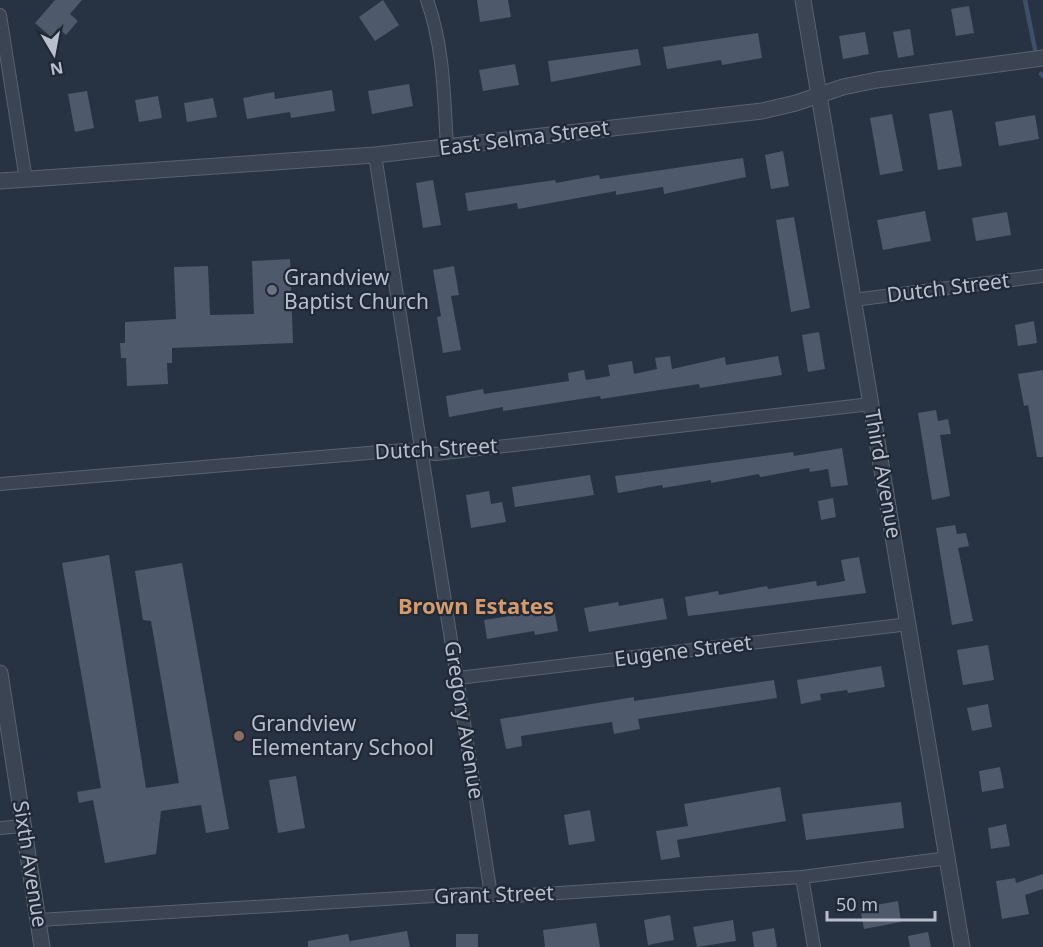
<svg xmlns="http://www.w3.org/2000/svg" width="1043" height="947" font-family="'Noto Sans',sans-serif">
  <rect width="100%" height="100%" fill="#273242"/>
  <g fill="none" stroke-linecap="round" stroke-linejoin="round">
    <path stroke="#3e4f6b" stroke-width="4.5" d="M1025 0 1035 49
      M1041 74 1043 76"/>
  </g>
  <path fill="#4e596b" d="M55 0H82L70 14 78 21 66 35 58 28 51 37 35 23Z
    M383 0 399 25 375 41 359 17Z
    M477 0H508L511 17 480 22Z
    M969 6 974 33 956 36 951 9Z
    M910 29 914 55 898 58 893 32Z
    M865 32 869 54 843 59 839 36Z
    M758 33 762 58 722 65 721 60 667 69 663 47Z
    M638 49 641 65 551 82 548 61Z
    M515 64 519 85 483 91 479 70Z
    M409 84 413 106 372 114 368 91Z
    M332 90 335 111 291 118 290 112 247 119 243 98 274 92 275 99Z
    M87 91 94 128 75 132 68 94Z
    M158 96 162 118 139 122 135 100Z
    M213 98 217 117 187 122 184 103Z
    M952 110 962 166 938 170 929 114Z
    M892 114 903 171 880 175 870 118Z
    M1035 115 1039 139 999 146 995 122Z
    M783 151 789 186 771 189 765 155Z
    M743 158 746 177 664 194 663 187 616 195V191L518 209 517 203 468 211 465 193 555 180 556 183 599 175 600 179Z
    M433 180 441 225 423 228 416 183Z
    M925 211 931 241 883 250 877 220Z
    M1007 212 1011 235 976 241 972 218Z
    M794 217 810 308 791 312 776 220Z
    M290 259 293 343 172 348V363H167L168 384 127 386 126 358H121L120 343H125V322L176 319 174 267 208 266 210 315 254 314 252 261Z
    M454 266 459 295 451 296 461 350 443 353 437 317 441 316 433 270Z
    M1034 321 1037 343 1018 346 1015 325Z
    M819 332 825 369 808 372 802 335Z
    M670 356 672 369 725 357 726 365 778 356 782 375 700 388 699 384 601 399 600 396 503 411V407L449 417 446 396 483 389 484 394 569 381 568 373 584 370 586 380 610 376 608 365 632 361 634 374 657 369 655 358Z
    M1043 370V457H1037L1028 405 1024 406 1018 374Z
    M936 410 938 421 948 419 951 434 940 435 950 496 932 500 918 413Z
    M842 448 848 485 831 487 828 469 810 472 809 468 760 477 759 474 711 483V480L663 488 662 485 618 493 615 476 793 452 794 456Z
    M590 475 594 495 515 507 512 487Z
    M489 491 491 504 502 502 506 522 471 528 466 495Z
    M833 498 836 517 821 520 818 501Z
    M955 525 957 534 966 533 969 546 958 548 973 621 952 625 936 528Z
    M109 555 146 788 179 783 151 621 143 620 135 571 182 563 229 829 206 833 201 805 161 811 156 854 105 863 93 800 79 803 77 792 101 788 62 563Z
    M859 557 866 593 688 616 685 597 718 591 719 595 767 586 768 589 816 581 817 586 845 581 841 560Z
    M663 598 667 619 589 632 584 608 618 602 619 606Z
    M554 609 558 631 535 635 534 631 487 639 484 620Z
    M988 645 994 680 963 685 957 650Z
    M881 666 885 687 848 693 847 690 820 694 821 700 801 704 797 680Z
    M774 680 777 698 638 719 640 729 614 734 612 722 521 736 522 746 506 749 500 719 634 697V701Z
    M988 704 992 727 972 731 967 708Z
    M1000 767 1004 788 982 792 979 771Z
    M296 776 305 828 278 833 269 780Z
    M780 787 786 821 677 840 680 857 661 860 656 831 688 826 684 804Z
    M901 802 904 828 806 840 802 814Z
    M590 810 595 841 569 845 564 815Z
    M1006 824 1010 846 991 849 988 828Z
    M1043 874V889L1025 895 1029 914 1002 919 996 881 1015 878 1016 883Z
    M898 901 901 922 864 929 860 908Z
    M670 915 674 940 648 945 644 920Z
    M733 920 736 941 697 947 693 927Z
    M596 923 600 947H545L543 930Z
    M774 928 777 947H754L752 932Z
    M407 931 410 947H351L350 941Z
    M928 932 931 947H910L908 936Z
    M348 934 351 947H308V941Z
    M456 934H478V947H456Z"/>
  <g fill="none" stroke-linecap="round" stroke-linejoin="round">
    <defs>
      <path id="minor" d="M427 0C444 47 444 98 447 147
        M0 15 26 180
        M375 155 491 895
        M853 300 1043 276
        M0 484 404 450 436 454 871 404
        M458 678 909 624
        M0 828 24 826
        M802 877 814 947
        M39 920 467 894 514 896 802 877 948 858"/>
      <path id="tertiary" d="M803 0 962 947
        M0 181 375 155 762 111 796 103 843 87 877 80 1043 58
        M0 673 42 947"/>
    </defs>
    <use href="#minor" stroke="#5a626f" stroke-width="14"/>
    <use href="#tertiary" stroke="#5a626f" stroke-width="17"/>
    <use href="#minor" stroke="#3b4452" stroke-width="12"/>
    <use href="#tertiary" stroke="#3b4452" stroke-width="15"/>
  </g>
  <circle fill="#6b7280" stroke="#202937" stroke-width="2" cx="272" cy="290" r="6"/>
  <circle fill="#8d6e63" stroke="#202937" stroke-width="2" cx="239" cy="736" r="6"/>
  <g text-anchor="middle" stroke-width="4.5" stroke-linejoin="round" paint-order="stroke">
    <g font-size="21" fill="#b9bfcc" stroke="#202937">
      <text transform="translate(524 138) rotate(-7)" y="7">East Selma Street</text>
      <text transform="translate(948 288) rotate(-7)" y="7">Dutch Street</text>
      <text transform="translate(436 449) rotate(-3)" y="7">Dutch Street</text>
      <text transform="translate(883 474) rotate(80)" y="7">Third Avenue</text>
      <text transform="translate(683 651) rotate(-7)" y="7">Eugene Street</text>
      <text transform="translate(464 720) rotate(81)" y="7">Gregory Avenue</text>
      <text transform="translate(30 864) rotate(81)" y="7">Sixth Avenue</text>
      <text transform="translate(494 895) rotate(-2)" y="7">Grant Street</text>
    </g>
    <g font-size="21" fill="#b9bfcc" stroke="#202937" text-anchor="start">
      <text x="284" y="285">Grandview<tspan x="284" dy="24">Baptist Church</tspan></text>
      <text x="251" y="731">Grandview<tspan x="251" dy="24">Elementary School</tspan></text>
    </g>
    <g font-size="22" font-weight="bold" fill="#d59c6b" stroke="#202937">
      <text x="476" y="614">Brown Estates</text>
    </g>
  </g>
  <g transform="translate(54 54) rotate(170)" stroke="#202937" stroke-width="4.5" paint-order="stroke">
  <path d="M0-4.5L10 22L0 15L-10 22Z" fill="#b9bfcc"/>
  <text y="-9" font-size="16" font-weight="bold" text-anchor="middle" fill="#b9bfcc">N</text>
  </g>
  <path d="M827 911v9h108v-9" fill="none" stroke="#b9bfcc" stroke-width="3"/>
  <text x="836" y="911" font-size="18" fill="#b9bfcc" stroke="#202937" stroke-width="4.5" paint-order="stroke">50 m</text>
</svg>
